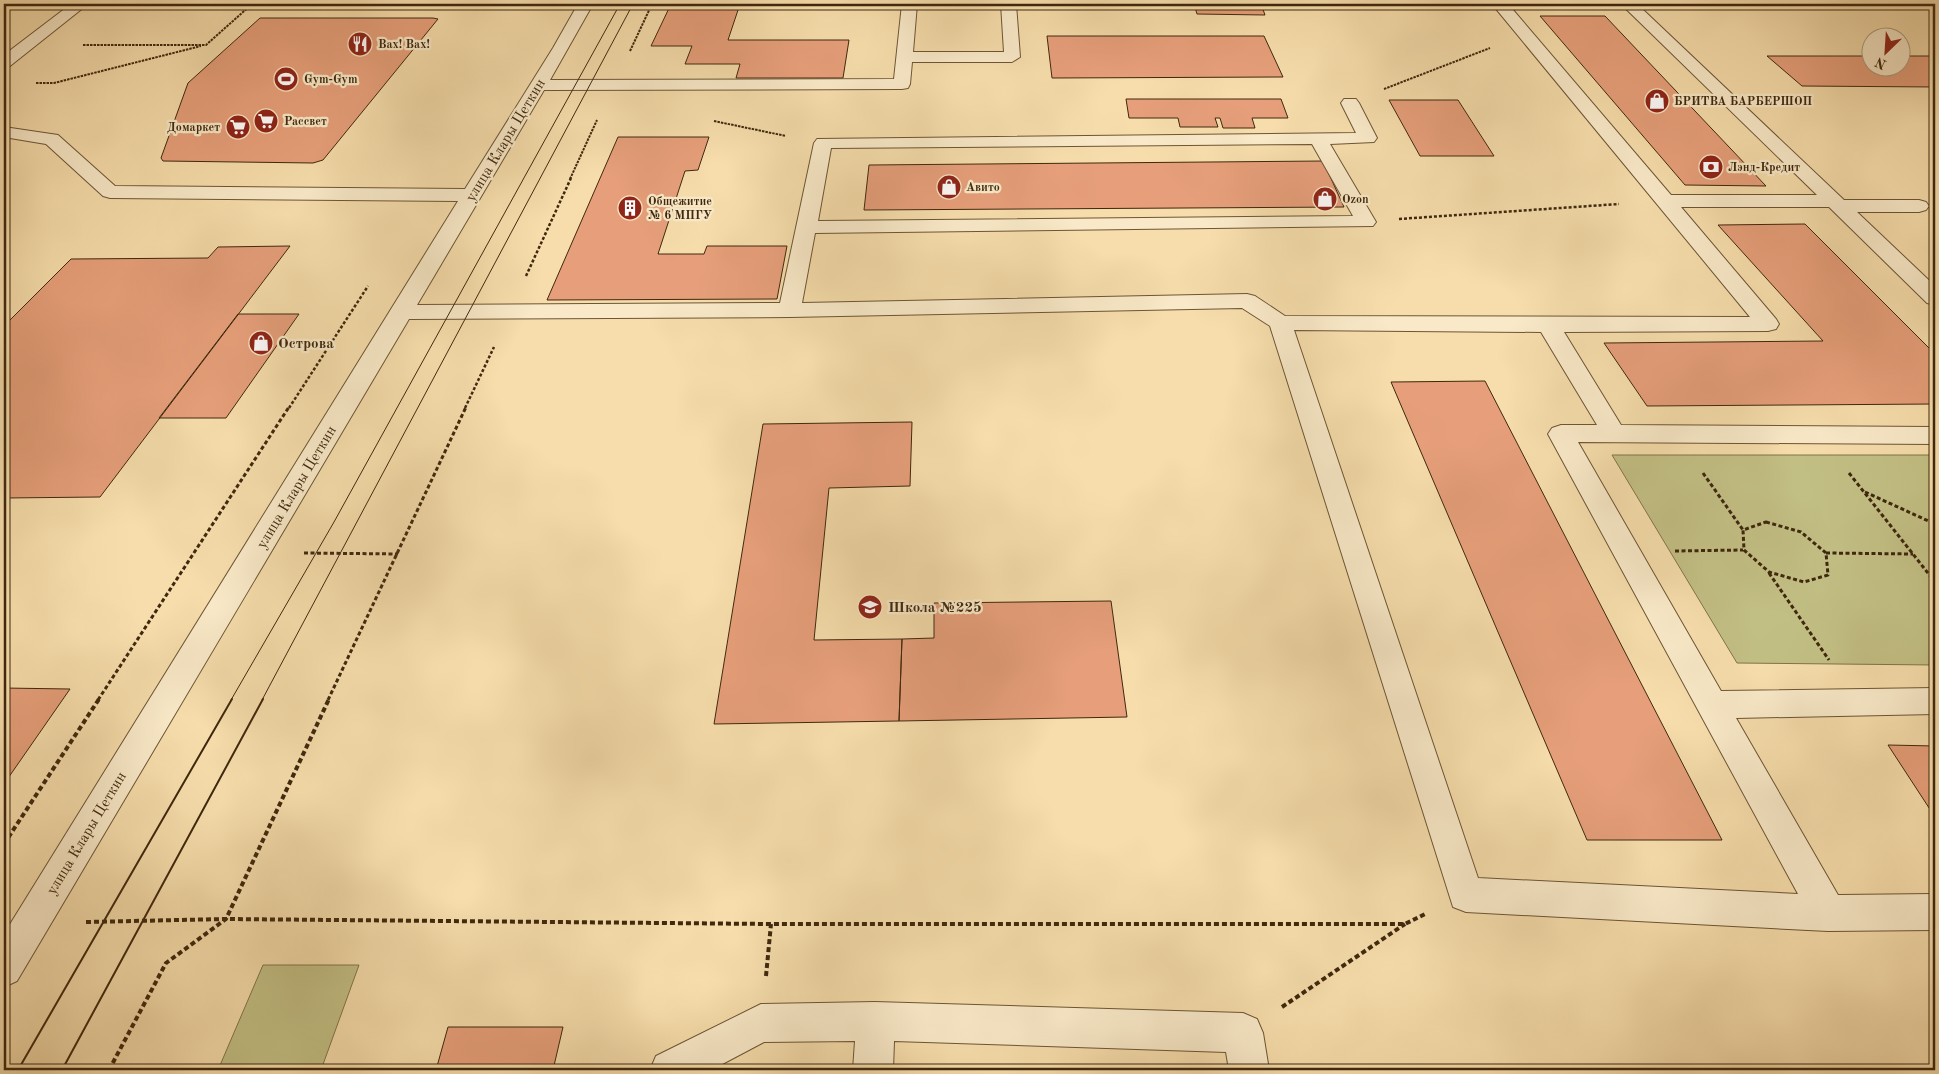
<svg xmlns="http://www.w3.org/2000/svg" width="1939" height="1074" font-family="'Old Standard TT',serif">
  <rect width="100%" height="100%" fill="#f6ddab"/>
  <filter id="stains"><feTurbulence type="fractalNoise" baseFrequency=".004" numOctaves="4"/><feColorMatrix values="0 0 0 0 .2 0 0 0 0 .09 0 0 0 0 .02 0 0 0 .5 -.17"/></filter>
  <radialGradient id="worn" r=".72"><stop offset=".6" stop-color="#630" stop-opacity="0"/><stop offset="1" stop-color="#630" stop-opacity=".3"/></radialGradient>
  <path fill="#c2bf84" stroke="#807449" d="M1612 455H1935V665L1737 663Z
    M263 965H359L321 1070H218Z"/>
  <path fill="#e69f7a" stroke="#3f280e" d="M671 4H740L728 40H849L843 78H736L740 64H685L692 46H651Z
    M1194 4H1261L1265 15 1197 14Z
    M1540 16H1605L1766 186 1685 185Z
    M260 18H433L438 19 323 160 313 163 163 161 161 158 188 83Z
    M1047 36H1264L1283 77 1052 78Z
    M1767 56H1872V68H1902V56H1935V87L1802 86Z
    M1126 99H1281L1288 118H1252L1255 128H1223L1220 118H1215L1218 127H1180L1178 118H1129Z
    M1389 100H1458L1494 156H1420Z
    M618 137H709L698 170 685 171 658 254H704L707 246H787L777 299 547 300Z
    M1323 161 1344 207 864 210 869 165Z
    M1805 224 1935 354V404L1647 406 1604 343 1823 341 1718 225Z
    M290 246 100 497 4 498 6 484H4V326L71 259 208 258 218 247Z
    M238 314H299L226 418H159Z
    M1485 381 1582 569 1722 840H1587L1391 382Z
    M912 422 910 486 829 488 814 640 902 639 899 721 714 724 763 424Z
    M1111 601 1127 717 899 721 902 639 934 638V603Z
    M4 688 70 689 4 784Z
    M1888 745 1935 746V817Z
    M448 1027H563L553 1070H436Z"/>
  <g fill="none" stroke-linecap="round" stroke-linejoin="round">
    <defs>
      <path id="minor" d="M71 4H88L10 66 4 68V55Z
        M578 4H593L550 80 894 79 902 4H917L913 52H1004L1001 4H1016L1020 57 1012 62H912L910 84 908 88 902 89 544 90 417 305 780 303 814 143 817 139 1356 133 1341 103 1344 99H1356L1359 103 1377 138 1374 142 1330 144 1376 222 1373 226 815 233 802 303 1247 294 1255 296 1285 316 1750 317 1492 4H1508L1671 195H1817L1621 4H1637L1844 200H1919L1926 202 1929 206 1926 210 1919 212H1857L1935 286V305L1927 303 1829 207H1681L1776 319 1779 324 1776 329 1768 331 1564 332 1621 425 1935 427V444L1578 442 1721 691 1935 688V714L1736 718 1838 895 1935 894V930L1828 931 1466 912 1453 907 1270 326 1242 308 790 317 409 319 17 981 4 987V934L458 201 110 198 103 196 46 144 4 137V127L58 135 115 186 465 189 553 48ZM1312 144 1353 216 818 221 831 148ZM1294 330 1541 332 1597 425H1561L1552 428 1548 434 1798 894 1478 878Z
        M875 1002 1243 1013 1257 1019 1263 1033 1269 1070H1229L1226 1052 894 1041 893 1070H853L855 1041 764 1042 711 1070H650L656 1056 761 1004Z"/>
    </defs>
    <use href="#minor" stroke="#6d5535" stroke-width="2"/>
    <path stroke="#3f280e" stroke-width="2" stroke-dasharray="2.5 1" stroke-linecap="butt" d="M83 45H206L252 4
      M630 51 652 4
      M36 83H54L201 46
      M1384 89 1490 48
      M714 121 786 136
      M570 179 597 120"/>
    <path stroke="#3f280e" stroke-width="2.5" stroke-dasharray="3 2" stroke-linecap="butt" d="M1399 219 1619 204
      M526 276 571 178
      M289 408 368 286
      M465 408 494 347"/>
    <path stroke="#3f280e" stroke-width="3" stroke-dasharray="4 2.5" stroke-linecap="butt" d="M1703 473 1743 530
      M1849 473 1935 582
      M1865 492 1935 524
      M1766 522 1801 532 1826 553 1828 575 1804 582 1769 572 1744 550 1743 530Z
      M1675 551 1743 550
      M304 553 398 554
      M1826 553 1913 554
      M1769 573 1829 660
      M98 700 289 407
      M328 700 466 407"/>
    <path stroke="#3f280e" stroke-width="4" stroke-dasharray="5 3" stroke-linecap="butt" d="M4 844 99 699
      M86 922 226 919 771 924H1405L1425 914
      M766 976 771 924
      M1282 1007 1405 924
      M109 1070 166 963 226 919 329 699"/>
    <use href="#minor" fill="#f9e9c8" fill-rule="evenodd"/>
    <path stroke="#3f280e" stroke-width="1" d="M231 700 334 522 620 4
      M262 700 633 4"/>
    <path stroke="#3f280e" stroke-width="2" d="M18 1070 232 699
      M62 1070 263 699"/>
  </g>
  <defs>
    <symbol id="restaurant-disc" viewBox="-11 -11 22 22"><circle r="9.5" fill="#8f2418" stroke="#f9e9c8"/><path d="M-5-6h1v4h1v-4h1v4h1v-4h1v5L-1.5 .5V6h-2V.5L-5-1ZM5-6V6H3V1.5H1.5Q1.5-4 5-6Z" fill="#fff"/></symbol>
    <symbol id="stadium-disc" viewBox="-11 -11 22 22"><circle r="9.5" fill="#8f2418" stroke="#f9e9c8"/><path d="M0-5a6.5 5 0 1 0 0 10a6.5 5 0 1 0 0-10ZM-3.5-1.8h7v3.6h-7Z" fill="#fff"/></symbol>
    <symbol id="shop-disc" viewBox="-11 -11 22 22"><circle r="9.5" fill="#8f2418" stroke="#f9e9c8"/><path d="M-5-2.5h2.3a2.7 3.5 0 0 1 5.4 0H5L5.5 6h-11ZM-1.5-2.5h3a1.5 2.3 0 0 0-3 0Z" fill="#fff"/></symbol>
    <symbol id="supermarket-disc" viewBox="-11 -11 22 22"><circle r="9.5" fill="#8f2418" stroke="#f9e9c8"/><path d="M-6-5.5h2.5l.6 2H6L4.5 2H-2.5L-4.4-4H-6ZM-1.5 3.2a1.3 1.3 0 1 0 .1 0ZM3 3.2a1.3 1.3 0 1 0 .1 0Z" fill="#fff"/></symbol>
    <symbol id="bank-disc" viewBox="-11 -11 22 22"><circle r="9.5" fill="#8f2418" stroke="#f9e9c8"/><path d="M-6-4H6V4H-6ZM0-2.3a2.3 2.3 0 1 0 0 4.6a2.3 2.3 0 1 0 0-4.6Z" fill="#fff"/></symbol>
    <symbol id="building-disc" viewBox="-11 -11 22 22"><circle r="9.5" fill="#8f2418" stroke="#f9e9c8"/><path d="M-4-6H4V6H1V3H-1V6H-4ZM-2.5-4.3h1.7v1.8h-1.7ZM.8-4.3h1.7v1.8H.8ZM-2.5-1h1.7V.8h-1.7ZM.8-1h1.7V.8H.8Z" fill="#fff"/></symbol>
    <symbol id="school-disc" viewBox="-11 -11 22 22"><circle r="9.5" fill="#8f2418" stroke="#f9e9c8"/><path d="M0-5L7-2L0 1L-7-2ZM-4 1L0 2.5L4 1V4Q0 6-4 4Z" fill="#fff"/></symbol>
  </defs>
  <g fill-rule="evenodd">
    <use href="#restaurant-disc" x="346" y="30" width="28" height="28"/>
    <use href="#stadium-disc" x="272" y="65" width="28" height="28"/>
    <use href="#shop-disc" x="1643" y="87" width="28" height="28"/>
    <use href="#supermarket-disc" x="252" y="107" width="28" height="28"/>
    <use href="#supermarket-disc" x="224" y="113" width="28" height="28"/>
    <use href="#bank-disc" x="1697" y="153" width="28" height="28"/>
    <use href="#shop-disc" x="935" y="173" width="28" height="28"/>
    <use href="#shop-disc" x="1311" y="185" width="28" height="28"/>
    <use href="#building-disc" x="616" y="194" width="28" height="28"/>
    <use href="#shop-disc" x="247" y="329" width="28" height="28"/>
    <use href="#school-disc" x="856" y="593" width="28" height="28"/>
  </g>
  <g text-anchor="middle" stroke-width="4.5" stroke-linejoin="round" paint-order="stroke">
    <g font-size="12" font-weight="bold" fill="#3f280e" stroke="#f9e9c8" text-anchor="start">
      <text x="378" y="48">Вах! Вах!</text>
      <text x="304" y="83">Gym-Gym</text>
      <text x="1674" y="105">БРИТВА БАРБЕРШОП</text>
      <text x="284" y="125">Рассвет</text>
      <text x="220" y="131" text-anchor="end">Домаркет</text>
      <text x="1728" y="171">Лэнд-Кредит</text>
      <text x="966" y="191">Авито</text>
      <text x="1342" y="203">Ozon</text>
      <text x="648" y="205">Общежитие<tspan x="648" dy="14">№ 6 МПГУ</tspan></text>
    </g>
    <g font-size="15" fill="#3f280e" stroke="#f9e9c8">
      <text transform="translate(505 140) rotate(-59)" y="5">улица Клары Цеткин</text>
      <text transform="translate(296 487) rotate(-59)" y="5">улица Клары Цеткин</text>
      <text transform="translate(86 833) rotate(-59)" y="5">улица Клары Цеткин</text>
    </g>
    <g font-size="15" font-weight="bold" fill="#3f280e" stroke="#f9e9c8" text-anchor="start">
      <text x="278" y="348">Острова</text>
      <text x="888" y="612">Школа №225</text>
    </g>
  </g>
  <rect width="1939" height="1074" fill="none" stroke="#f6ddab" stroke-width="20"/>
  <rect x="5" y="5" width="1929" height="1064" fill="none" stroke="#3f280e" stroke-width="2.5"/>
  <rect x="10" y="10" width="1919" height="1054" fill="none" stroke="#3f280e"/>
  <g transform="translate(1886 52) rotate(205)"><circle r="24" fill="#f9e9c8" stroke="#af9c7e"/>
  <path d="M0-4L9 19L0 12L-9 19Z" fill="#8f2418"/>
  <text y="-8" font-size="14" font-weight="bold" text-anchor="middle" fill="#3f280e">N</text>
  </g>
  <rect width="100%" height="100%" filter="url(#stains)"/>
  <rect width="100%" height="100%" fill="url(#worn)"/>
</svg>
